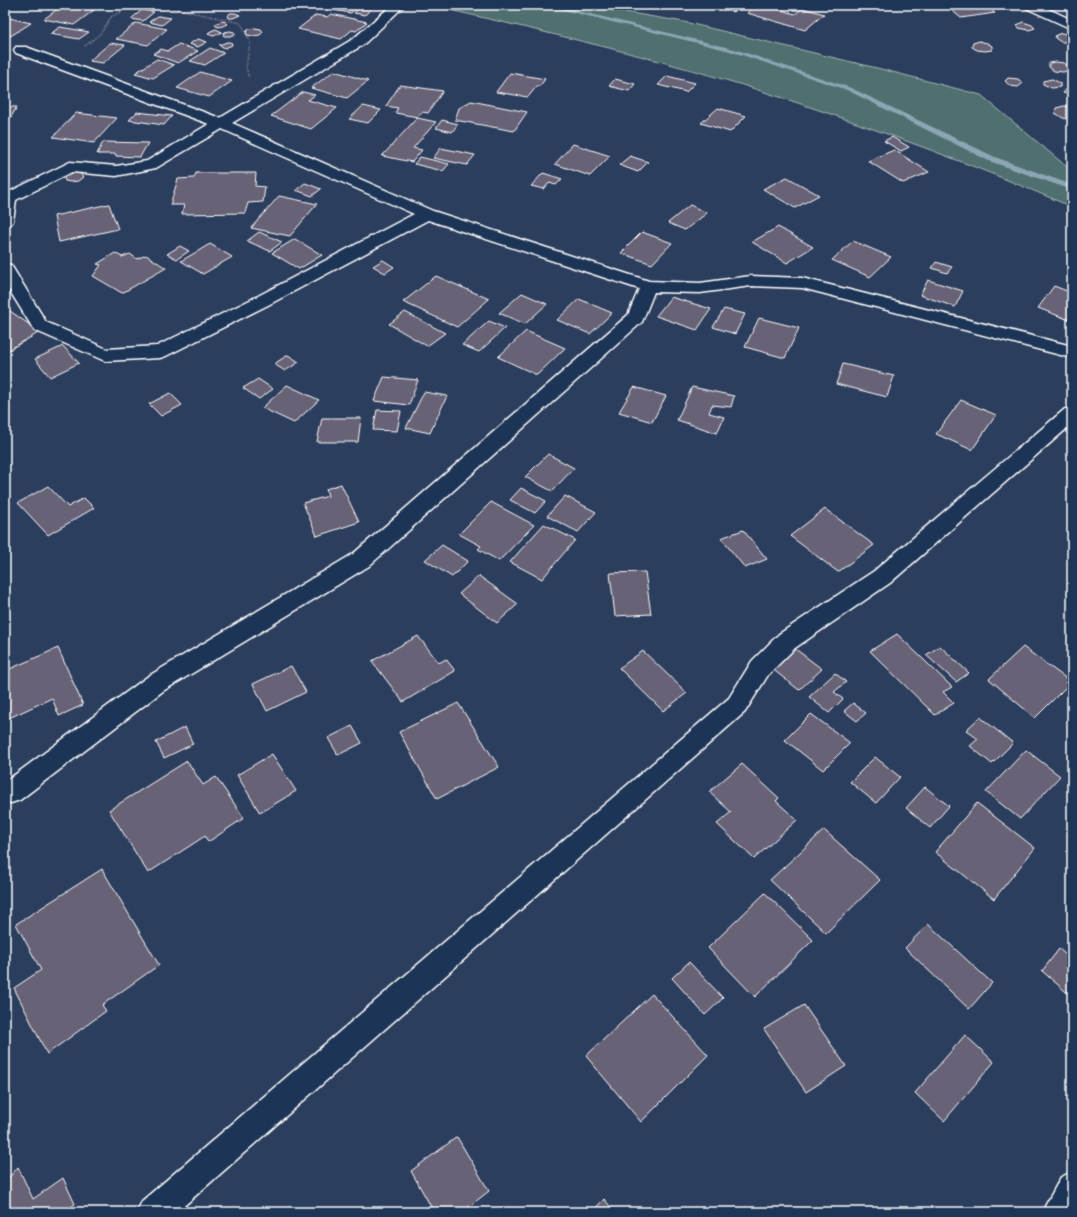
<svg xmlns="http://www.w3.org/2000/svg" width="1077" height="1217" font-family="'Architects Daughter',sans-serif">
  <rect width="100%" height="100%" fill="#2c3e5d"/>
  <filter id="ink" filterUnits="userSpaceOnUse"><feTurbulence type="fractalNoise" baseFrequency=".025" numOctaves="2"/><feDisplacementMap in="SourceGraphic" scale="8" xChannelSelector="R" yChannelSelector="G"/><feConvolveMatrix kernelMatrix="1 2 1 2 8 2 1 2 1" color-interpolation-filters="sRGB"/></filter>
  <g filter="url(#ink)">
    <path fill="#4f6f6e" stroke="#a7b7b6" d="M429 5H583L684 22 881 69 981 95 1072 171V207C979 167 883 131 786 99 670 60 548 33 429 5Z"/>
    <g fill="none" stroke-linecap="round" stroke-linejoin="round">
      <path fill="#8ca6b6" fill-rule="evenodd" d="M543 5H554L734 49 851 88 995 157 1072 185V190L989 161 847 90 730 51Z"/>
    </g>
    <path fill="#686276" stroke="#fff" d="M63 5H67L94 10 74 25 44 19Z
      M231 5H253L250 8Z
      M291 5H314L310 8Z
      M323 5H359L351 13 320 8Z
      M362 5H375L365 15 354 13Z
      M717 5H750L733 12Z
      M756 5H763L795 14 803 8 824 14 805 30 747 13Z
      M945 5H985L995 13 961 18Z
      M142 10 154 12 143 21 131 19Z
      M230 13H235L240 15 233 18H229L228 16Z
      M331 14 367 22 356 31 352 30 341 39 298 29 316 15 327 17Z
      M158 16 171 18 162 25 149 22Z
      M5 17 31 23 9 37 5 36Z
      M222 21 226 22 228 24 220 27 216 26 215 24Z
      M1023 22 1032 25 1035 28 1029 30 1019 28 1017 25Z
      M136 23 167 29 148 45 116 39Z
      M60 27 89 32 79 39 50 34Z
      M255 28 261 29 263 32 260 35 253 36 247 35 246 32 249 29Z
      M216 29 222 32 214 36 210 35 208 33 211 31Z
      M230 31 234 32 236 34 233 36H224L223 34 225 32Z
      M1062 33 1072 36V42H1061L1055 38 1056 35Z
      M198 39 207 42 198 47 189 44Z
      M979 41 987 43 992 46V50L985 51 977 50 972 47 973 43Z
      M227 42H231L232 45 225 48 219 45Z
      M110 43 125 45 103 63 89 61Z
      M179 44 198 51 178 63 153 54 161 49 168 51Z
      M210 48 224 53 205 65 190 61Z
      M157 59 174 65 153 78 135 73Z
      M1056 62 1064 63 1070 67V70L1063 72 1054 71 1049 67V63Z
      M334 71 368 81 347 98 311 88Z
      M200 72 232 81 209 97 177 88Z
      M510 73 545 79 540 86H537L528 97 496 92Z
      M667 76 695 83 686 92 658 85Z
      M1008 78 1018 79 1023 83 1018 87 1010 86 1005 81Z
      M615 79 635 84 629 91 609 86Z
      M1052 79 1060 83V87L1052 88 1043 84V81Z
      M1072 83V96L1063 93Z
      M400 85 443 91 428 113 422 112 418 117 395 113 398 108 386 106Z
      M303 92 315 95 308 100 337 108 311 129 271 116Z
      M471 101 527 112 514 131 455 120 459 108Z
      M363 106 381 110 368 123 349 119Z
      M1064 106 1072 107V120L1063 118 1055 113 1056 108Z
      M5 107H17L5 127Z
      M718 108 746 116 730 132 701 123Z
      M137 112 172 116 164 125 129 120Z
      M76 113 117 118 94 143 53 137Z
      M417 118 436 122 413 148 422 150 412 162 382 156Z
      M442 120 458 124 452 132 436 128Z
      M892 137 909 147 901 151 884 141Z
      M103 142 148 143 140 157 115 156 116 154H97Z
      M573 144 610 156 590 176 555 164Z
      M441 148 475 155 467 165 433 158Z
      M894 150 929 172 903 183 868 161Z
      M630 156 648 162 638 172 619 165Z
      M420 157 449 164 443 171 414 164Z
      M75 172 81 174 83 177 78 181 71 182 65 181 64 178 68 174Z
      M196 173H256L255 186 265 187 263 202 248 203 245 213 182 214 184 205H170L178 179 194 178Z
      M543 173 562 179 556 185 549 183 544 189 531 186Z
      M787 177 819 195 795 208 763 189Z
      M305 183 321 189 312 196 296 190Z
      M279 196 317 204 290 236 251 228Z
      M109 204 118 229 59 242 54 216Z
      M690 205 707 213 685 230 668 223Z
      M778 227 813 247 787 263 752 242Z
      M259 232 282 242 270 251 247 241Z
      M642 232 672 243 652 264 621 253Z
      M295 239 322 255 299 269 272 253Z
      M853 241 891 257 870 277 832 260Z
      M210 244 232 257 203 274 181 261Z
      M180 246 189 251 177 259 167 254Z
      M115 253 122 257 130 254 137 259 146 255 166 268 122 293 93 276 101 265 97 264Z
      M383 260 394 267 385 273 373 266Z
      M936 262 952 267 947 273 932 268Z
      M436 276 489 299 457 327 403 302Z
      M928 280 963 291 955 307 920 295Z
      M1054 286 1072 293V321L1038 308Z
      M522 293 547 304 525 324 499 313Z
      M671 297 711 309 697 330 656 316Z
      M579 299 612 313 590 334 557 320Z
      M724 309 745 314 735 334 713 327Z
      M10 311 40 332 5 352V314Z
      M405 312 445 333 427 346 389 324Z
      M759 318 799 328 785 358 745 347Z
      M489 321 505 328 479 352 462 345Z
      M526 331 565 348 537 375 498 357Z
      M63 346 79 363 50 377 35 359Z
      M288 355 299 362 285 371 274 364Z
      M843 364 894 376 887 397 836 384Z
      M384 377 418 380 409 405 374 401Z
      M258 379 273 389 259 399 243 388Z
      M287 385 319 400 294 423 262 408Z
      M634 387 666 396 652 422 619 412Z
      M692 387 734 396 731 407 712 405 709 413 724 417 717 433 677 420Z
      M424 392 447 396 430 433 406 428Z
      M170 393 182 405 161 416 149 404Z
      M961 400 996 415 972 450 936 434Z
      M377 410 401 411 397 431 373 430Z
      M322 418H361L358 442H317Z
      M548 454 574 468 552 491 525 477Z
      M341 484 359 522 317 536 303 503 328 496 326 489Z
      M48 486 68 507 84 498 94 508 48 535 18 503Z
      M521 488 546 501 535 513 510 500Z
      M565 496 596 512 578 532 547 516Z
      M491 502 534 525 499 561 478 549 481 546 459 534Z
      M825 509 874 545 838 572 790 536Z
      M544 524 575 540 542 579 510 562Z
      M743 530 767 559 745 568 721 538Z
      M442 545 468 561 452 577 425 560Z
      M645 572 651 614 615 616 610 573Z
      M479 576 518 604 497 623 459 594Z
      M897 634 952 687 943 692 954 703 935 715 870 651Z
      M418 636 439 663 446 659 455 671 403 702 372 661Z
      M940 646 969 673 956 682 926 655Z
      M1023 647 1071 682 1035 718 989 679Z
      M58 648 83 705 59 716 52 698 9 718 5 706V671Z
      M794 648 822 669 799 690 771 668Z
      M643 651 687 693 663 711 619 668Z
      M291 666 306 692 267 711 253 684Z
      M835 673 846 682 834 692 843 699 829 713 809 697Z
      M458 703 499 767 437 799 399 732Z
      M853 703 866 713 857 721 844 711Z
      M811 714 850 743 823 770 785 740Z
      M980 717 1013 743 992 764 970 746 978 739 966 730Z
      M352 726 362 743 338 755 328 738Z
      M185 727 193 744 164 758 156 742Z
      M1026 750 1060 776 1020 819 986 792Z
      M272 754 296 791 260 813 237 775Z
      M875 757 900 777 876 803 850 782Z
      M187 761 203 785 216 777 244 818 208 842 205 836 148 873 109 810Z
      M742 764 779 798 776 801 797 820 754 859 717 824 731 812 709 792Z
      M925 787 949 806 930 828 906 808Z
      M977 803 1035 848 994 899 935 852Z
      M824 830 880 880 826 933 770 880Z
      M102 869 159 965 102 1005 106 1011 47 1054 14 988 41 970 16 924Z
      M765 893 813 940 755 997 708 948Z
      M928 924 992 983 969 1009 905 948Z
      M1059 949 1072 960V997L1042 971Z
      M689 962 723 998 705 1015 672 978Z
      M652 994 708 1055 641 1122 586 1056Z
      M804 1005 846 1066 806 1092 764 1029Z
      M965 1035 994 1062 944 1121 915 1093Z
      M457 1137 489 1191 462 1212H434L411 1171Z
      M18 1167 33 1199 63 1178 75 1204 65 1212H5V1182Z
      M604 1199 615 1212H592Z"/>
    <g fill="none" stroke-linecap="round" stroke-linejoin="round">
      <defs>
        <path id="street" d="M392 5H405L363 45 232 123 433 211 649 281 700 283 751 276 802 278 1072 346V358L802 288 751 286 700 293 654 292 642 322 369 566 163 691 20 800 11 803 5 801V782L147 677 353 554 628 315 639 289 428 220 270 304 166 356 160 358 105 361 34 330 5 283V264L11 265 46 322 107 349 157 346 258 296 414 214 222 129 156 168 116 176 72 172 16 200 13 221 11 224 5 226V192L7 193 70 162 116 166 147 161 209 124 16 53 14 50 16 47H26L220 118 353 39Z
          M1024 5H1040L1072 20V29L1026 8Z
          M1072 407V424L890 583 795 648 768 675 745 712 177 1212H137L142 1201 729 698 752 661 779 634 874 571 1065 409Z
          M1072 1172V1212H1042L1061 1177Z"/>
      </defs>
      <use href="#street" stroke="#fff" stroke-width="3"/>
      <path stroke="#fff" stroke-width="1.5" stroke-dasharray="0.5 2" stroke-linecap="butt" d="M159 5 241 23 250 42 246 68 249 78
        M85 46 101 33 111 17 124 10 144 5"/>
      <use href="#street" fill="#1d3557" fill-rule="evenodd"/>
    </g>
  </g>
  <rect width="1077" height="1217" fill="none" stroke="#1d3557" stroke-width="20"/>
  <rect x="10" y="10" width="1057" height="1197" fill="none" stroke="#fff" stroke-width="1.5" filter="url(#ink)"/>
</svg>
